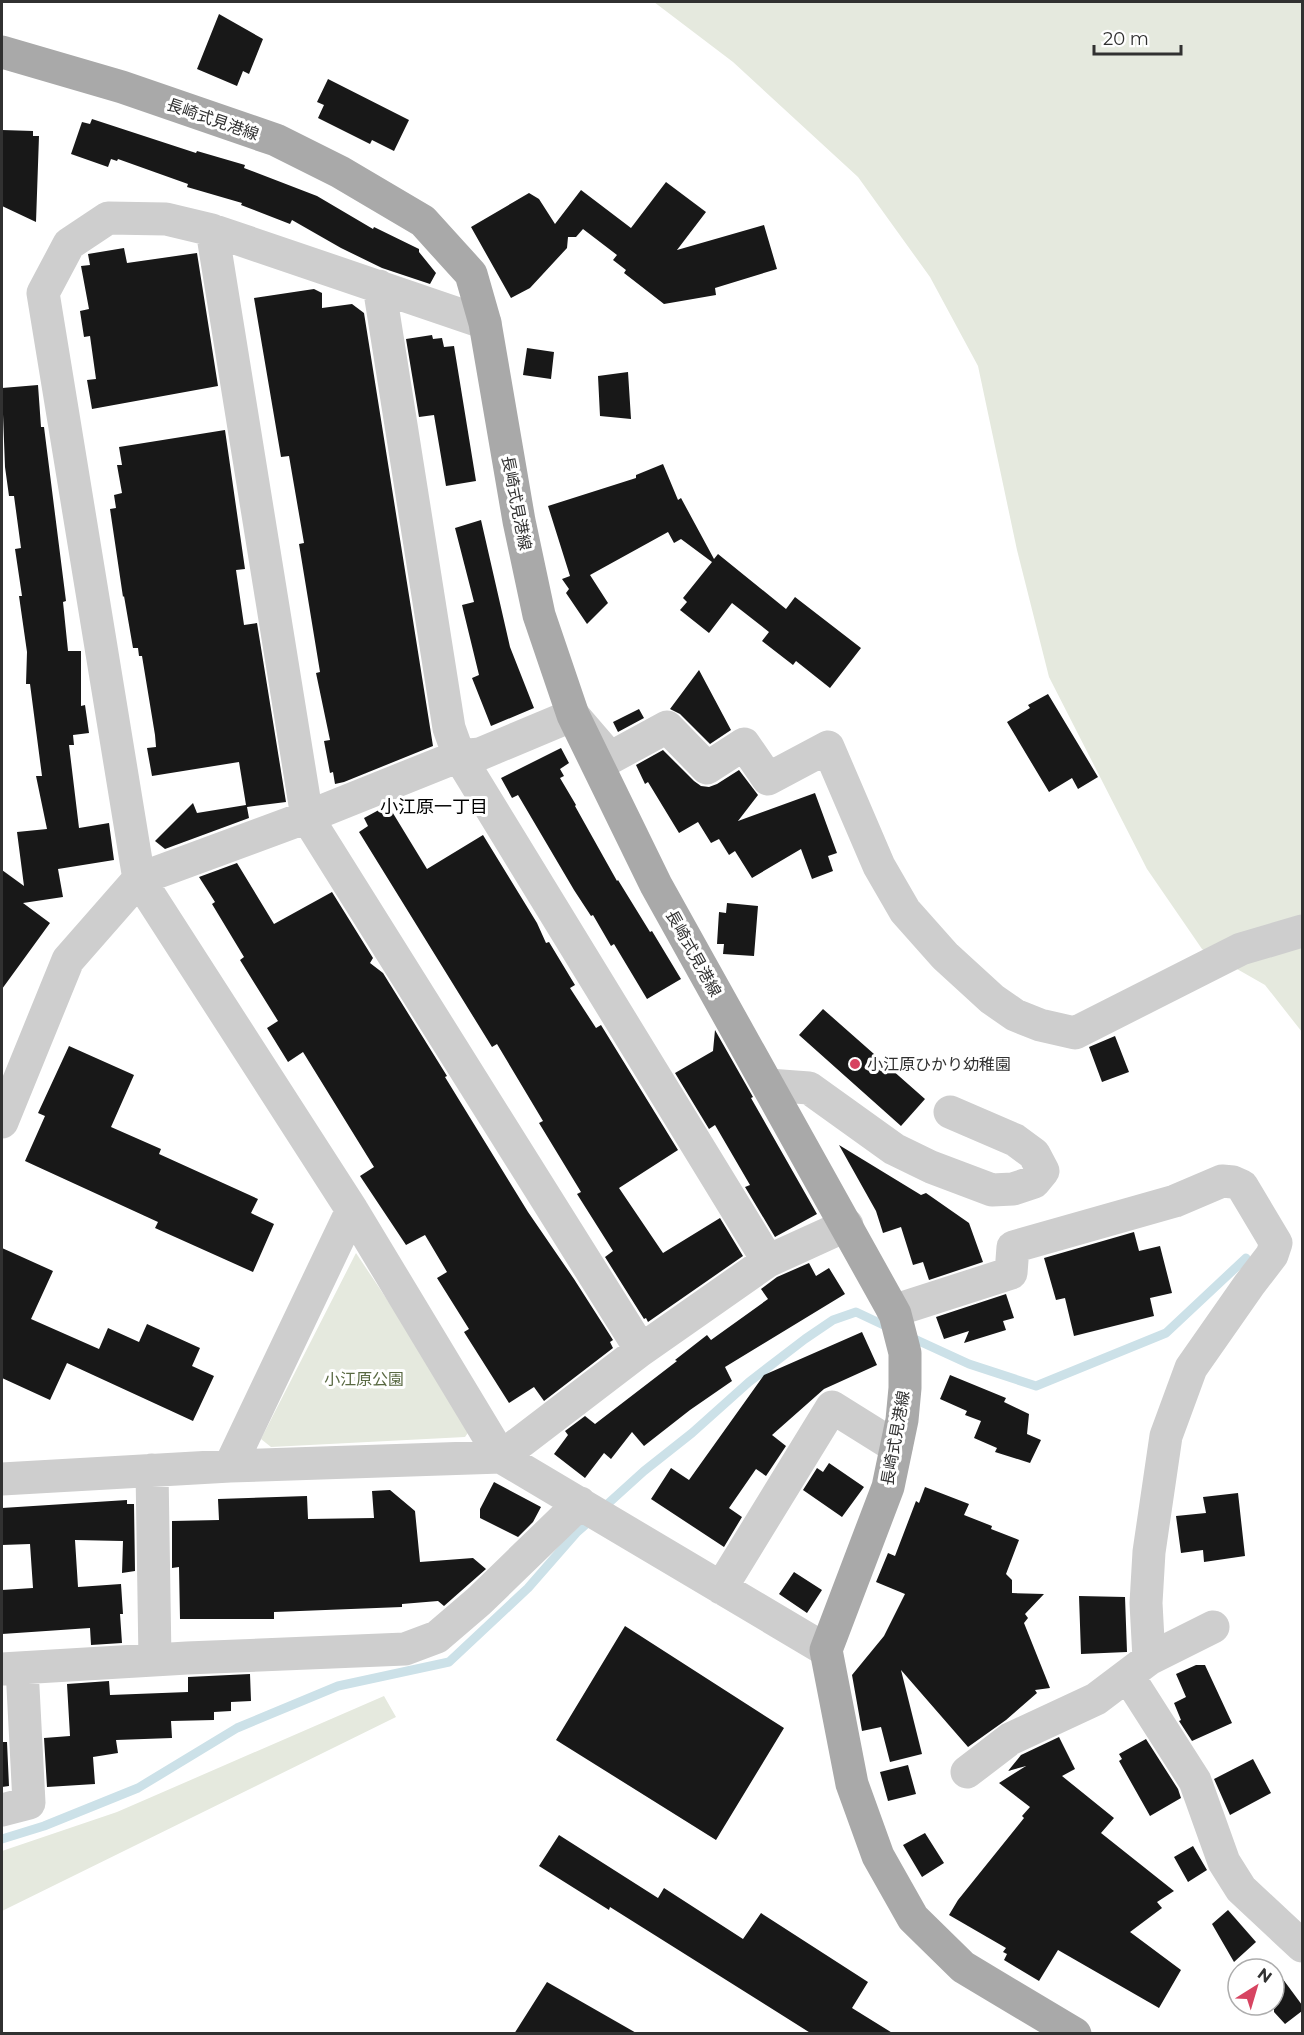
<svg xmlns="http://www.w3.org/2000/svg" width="1304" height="2035" font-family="Montserrat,'Noto Sans JP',sans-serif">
  <rect width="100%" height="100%" fill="#fff"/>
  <path fill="#e5e9de" d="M654 2H1302V1032L1265 985 1202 949 1147 869 1049 677 1017 550 978 366 930 277 858 177 733 62Z
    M356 1253 472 1427 465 1437 271 1447 261 1439Z
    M384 1696 396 1717 2 1911V1851L117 1812Z"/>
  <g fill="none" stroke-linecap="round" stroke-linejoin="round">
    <path stroke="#cce1e8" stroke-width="9" d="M908 1336 969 1364 1036 1386 1166 1333 1246 1258
      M602 1509 644 1471 692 1433 749 1382 805 1339 833 1320 856 1312 890 1328
      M2 1839 44 1826 138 1788 237 1728 338 1686 449 1662 528 1588 577 1532 592 1519"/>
  </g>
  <path fill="#181818" d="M219 14 263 39 249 74 243 71 237 86 197 69Z
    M328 79 409 120 394 151 372 140 370 144 318 118 324 105 317 102Z
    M92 119 196 153 197 151 245 165 244 168 317 196 373 229 374 227 419 249V252L436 273 430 284 382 268 341 248 292 220 290 224 241 205 242 203 187 187 188 184 118 159 117 161 111 159 108 167 71 154 82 122 90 124Z
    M2 130 33 131V136H39L36 222 2 206Z
    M666 182 706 212 677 250 764 225 777 269 715 288 716 295 664 304 624 273 626 270 613 260 617 255 583 229 576 237H568L567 248 530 288 511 298 471 227 529 193 539 199 555 224 581 190 631 228Z
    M124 248 127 263 197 253 218 386 92 409 87 380 96 379 90 336 84 337 80 311 89 309 81 266 90 265 88 254Z
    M314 289 322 293V308L352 304 364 313 433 746 344 782 335 784 333 772 330 773 324 741 330 740 316 673 320 672 299 544 304 543 289 456 281 457 254 298Z
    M432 335 433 339 442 338 444 347 454 346 476 481 446 486 434 415 419 417 406 339Z
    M527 348 554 352 551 379 523 375Z
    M628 372 631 419 600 416 598 376Z
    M38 385 41 427H44L66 601 63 602 68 651H81V706L85 705 89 733 73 735 74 745H69L79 828 109 823 114 860 58 869 63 897 23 903 50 923 2 989V870L24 886 17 832 47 829 36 776H42L30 684H26L27 652 19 596H22L15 549 21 548 14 496H9L5 467 2 388Z
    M225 430 245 569 236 570 244 625 257 623 286 802 247 807 249 818 165 849 155 841 193 803 197 813 246 805 239 762 152 776 147 748 156 747 155 735 142 656H139L138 648H133L124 596 123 597 110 509 116 508 114 495 122 493 117 465H122L119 447Z
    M663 464 678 500 681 498 714 559 718 554 786 609 795 597 861 648 830 688 796 661 793 665 762 641 769 632 732 603 709 633 680 610 687 602 683 598 712 562 681 539 674 543 668 532 590 575 608 603 587 624 566 593 569 589 562 579 570 576 548 506 636 478V475Z
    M481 520 510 647 534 708 491 726 472 678 479 675 462 605 474 602 455 528Z
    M699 670 731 730 710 744 680 714 670 709Z
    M1048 694 1098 777 1078 789 1072 778 1049 792 1007 722 1030 708 1028 705Z
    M639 709 644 718 618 732 613 722Z
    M561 748 569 763 560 769 564 776 560 778 576 805 575 806 617 881 618 880 650 932 652 931 681 979 647 999 614 944 611 946 593 915 591 916 574 890 518 795 512 798 501 778Z
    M663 750 694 781 701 786 709 787 717 784 739 770 758 795 738 821 815 793 837 853 828 856 833 871 812 879 801 849 752 878 735 851 729 855 719 839 711 843 698 822 679 833 648 782 645 784 636 765Z
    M388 805 427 869 483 835 537 923 546 943 549 942 575 985 570 988 596 1028 601 1025 678 1150 619 1188 663 1253 720 1218 743 1256 648 1322 646 1318 644 1319 605 1257 613 1251 577 1194 581 1192 539 1123 543 1121 497 1044 492 1047 359 832 368 826 364 818Z
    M237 863 274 924 332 892 373 958 370 963 383 973 447 1076 445 1077 528 1212 574 1279 613 1340 610 1342 613 1348 544 1401 534 1387 509 1403 464 1332 469 1329 437 1278 447 1272 425 1235 406 1245 360 1176 374 1167 303 1052 288 1062 267 1028 278 1021 240 960 244 957 212 904 215 902 199 877Z
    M727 903 758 906 754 956 723 954 724 944H717L719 912 726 913Z
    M823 1009 925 1099 901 1126 799 1035Z
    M715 1030 753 1097 751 1098 817 1214 775 1237 745 1187 750 1185 715 1125 709 1129 675 1073 713 1051Z
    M1115 1036 1129 1072 1102 1082 1089 1047Z
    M69 1046 134 1075 111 1127 161 1149 159 1154 258 1199 251 1213 274 1224 253 1272 155 1228 158 1222 25 1161 45 1116 38 1113Z
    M839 1145 921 1195 926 1193 969 1223 983 1262 929 1280 923 1262 913 1265 901 1227 883 1233 876 1211Z
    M1134 1232 1139 1251 1160 1246 1172 1293 1150 1298 1154 1316 1074 1336 1065 1298 1056 1300 1044 1258Z
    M2 1248 53 1271 31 1319 99 1349 108 1328 139 1342 147 1324 200 1348 192 1366 214 1376 193 1421 67 1363 50 1400 2 1378Z
    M809 1263 816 1276 829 1268 845 1294 725 1367 732 1381 690 1410 644 1446 632 1432 611 1459 604 1453 585 1478 554 1454 568 1435 565 1431 585 1416 595 1424 677 1361 675 1360 707 1335 711 1340 768 1299 761 1289 777 1277Z
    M1006 1294 1014 1318 1003 1321 1006 1330 964 1343 969 1331 944 1339 936 1317Z
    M862 1332 877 1365 824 1389 772 1435 786 1446 766 1476 756 1469 729 1508 742 1517 724 1547 651 1499 671 1468 689 1480 764 1375Z
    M950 1375 1006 1398 1004 1402 1029 1414 1027 1434 1041 1440 1030 1463 995 1452 997 1448 974 1438 981 1421 965 1415 967 1411 940 1399Z
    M829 1463 864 1487 842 1517 803 1490 817 1468 823 1472Z
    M494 1482 541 1507 533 1522 518 1537 480 1518V1509Z
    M925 1487 969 1504 964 1515 992 1526 991 1529 1019 1540 1006 1574 1012 1580V1593L1044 1594 1025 1614 1028 1618 1024 1623 1050 1688 1035 1690 1037 1693 1006 1720 968 1747 901 1670 922 1754 890 1762 881 1727 862 1731 852 1675 884 1636 905 1594 876 1582 888 1553 895 1556 916 1501 919 1503Z
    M390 1490 415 1511 420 1562 473 1558 486 1569 444 1606 438 1601 402 1604V1607L274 1612V1619H180L179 1567 172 1568V1521L219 1520 218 1499 307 1496 308 1519 374 1518 372 1491Z
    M1238 1493 1245 1556 1204 1562 1203 1550 1181 1553 1176 1516 1206 1513 1203 1497Z
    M127 1500V1504H134L135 1571 122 1573 123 1541 75 1540 78 1587 121 1584 123 1614H120L122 1643 91 1645 90 1628 2 1634V1590L33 1588 30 1544 2 1545V1508Z
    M794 1572 822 1590 807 1613 779 1594Z
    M1079 1596 1125 1597 1127 1652 1081 1654Z
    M625 1626 784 1728 716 1840 556 1740Z
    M1196 1665H1205L1232 1723 1192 1741 1179 1721 1181 1720 1174 1703 1186 1697 1176 1674Z
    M250 1674 251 1701 231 1702V1711L214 1712V1720L171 1721 172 1738 116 1740 118 1753 93 1757 95 1784 47 1787 44 1738 70 1736 67 1684 109 1681 110 1695 188 1692V1677Z
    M1059 1737 1075 1769 1062 1776 1114 1818 1101 1833 1174 1891 1157 1902 1162 1908 1130 1932 1181 1970 1159 2008 1058 1950 1039 1981 1004 1960 1007 1954 1003 1952 1006 1948 949 1915 958 1900 1024 1818 1022 1816 1030 1807 999 1783 1026 1766 1008 1771 1021 1755Z
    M1146 1739 1178 1789 1181 1798 1150 1816 1119 1761 1122 1759 1119 1754Z
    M2 1742H7L9 1786 2 1787Z
    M1253 1759 1271 1793 1230 1815 1214 1779Z
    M908 1765 916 1794 888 1801 880 1772Z
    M925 1833 944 1863 922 1877 903 1845Z
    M559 1835 658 1898 664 1888 743 1939 761 1913 868 1982 852 2008 894 2034H812L610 1907 609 1910 539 1866Z
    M1193 1846 1207 1870 1188 1882 1174 1857Z
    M1228 1910 1256 1942 1234 1962 1212 1924Z
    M1274 1967 1302 2005V2011L1285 2024 1274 2012Z
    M547 1982 638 2034H514Z"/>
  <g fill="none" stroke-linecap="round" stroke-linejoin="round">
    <path stroke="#cecece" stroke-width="33" d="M212 230 307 817 641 1350
      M379 286 449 728 459 756 768 1261
      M485 323 212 230 166 219 108 218 69 244 43 293 139 879 352 1210 501 1457 826 1650
      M768 1085 809 1088 894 1149 931 1167 992 1190 1013 1189 1034 1182 1043 1171 1034 1154 1015 1140 950 1112
      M2 1122 68 960 139 879 307 817 459 756 480 754 573 715 610 758 667 727 707 768 744 744 768 779 828 747 879 866 905 911 945 956 992 999 1015 1015 1040 1025 1075 1033 1241 949 1302 931
      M893 1311 1011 1273 1013 1247 1175 1201 1222 1181 1233 1182 1242 1186 1276 1243 1272 1255 1249 1285 1191 1368 1166 1436 1149 1552 1146 1603 1149 1659
      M230 1466 352 1210
      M152 1470 155 1660
      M2 1479 230 1466 501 1457 641 1350 768 1261 847 1225
      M721 1588 832 1407 896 1447
      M2 1669 187 1658 405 1649 437 1637 479 1601 580 1503
      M1128 1676 1195 1781 1224 1862 1241 1889 1302 1946
      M967 1772 1010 1739 1096 1699 1149 1659 1213 1627
      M2 1810 29 1803 22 1668"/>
    <path stroke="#a9a9a9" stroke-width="33" d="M2 52 122 87 276 140 340 172 423 221 471 274 485 323 519 521 539 615 573 715 656 885 895 1314 905 1353V1388L902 1420 888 1487 826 1650 852 1784 878 1856 913 1918 963 1967 1075 2034"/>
  </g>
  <circle fill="#d74461" stroke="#fff" stroke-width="2" cx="855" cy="1064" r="6"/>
  <g text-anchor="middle" stroke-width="6" stroke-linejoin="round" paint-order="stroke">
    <g font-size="16" fill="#313131" stroke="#fff">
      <text transform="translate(213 119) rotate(19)" y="6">長崎式見港線</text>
      <text transform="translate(517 503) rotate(79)" y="6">長崎式見港線</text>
      <text transform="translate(694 953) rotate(61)" y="6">長崎式見港線</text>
      <text transform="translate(895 1438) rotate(-80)" y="6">長崎式見港線</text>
    </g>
    <g font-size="16" fill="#313131" stroke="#fff" text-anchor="start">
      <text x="867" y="1070">小江原ひかり幼稚園</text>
    </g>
    <g font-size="16" fill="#596942" stroke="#fff">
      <text x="364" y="1385">小江原公園</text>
    </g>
    <g font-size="18" fill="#000" stroke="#fff">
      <text x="434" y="813">小江原一丁目</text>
    </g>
  </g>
  <rect width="1304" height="2035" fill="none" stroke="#313131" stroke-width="6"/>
  <g transform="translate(1256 1987) rotate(37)"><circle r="28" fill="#ffffff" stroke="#adadad" stroke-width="1.5"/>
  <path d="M0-4.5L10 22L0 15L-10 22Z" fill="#d74461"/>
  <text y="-9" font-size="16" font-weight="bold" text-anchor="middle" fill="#313131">N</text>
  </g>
  <path d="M1094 45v9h87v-9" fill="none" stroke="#313131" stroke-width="3"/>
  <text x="1103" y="45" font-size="18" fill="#313131" stroke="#ffffff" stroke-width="4.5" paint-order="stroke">20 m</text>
</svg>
